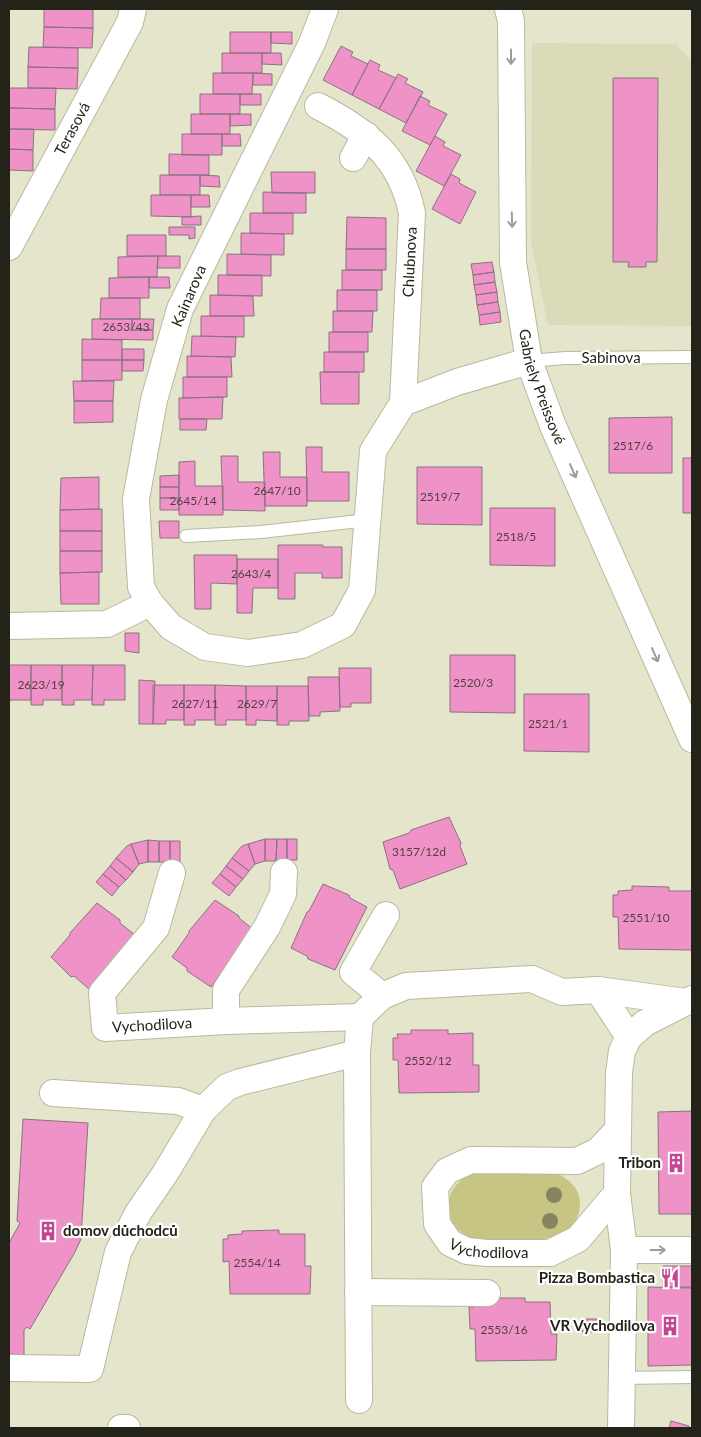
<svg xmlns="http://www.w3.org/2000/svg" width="701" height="1437" font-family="Lato,sans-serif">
  <rect width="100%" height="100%" fill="#e5e5cb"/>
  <path fill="#dbdbba" d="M532 43 676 44 692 62V326L548 325 531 242Z"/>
  <path fill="#c6c584" d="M482 1172 557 1173C569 1180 579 1187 580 1202 581 1252 510 1239 477 1240 436 1228 440 1178 482 1172Z"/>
  <path fill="#ee92c7" stroke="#8b7380" d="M44 9H93V28L44 27Z
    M44 27 93 28 92 48 43 47Z
    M230 32H271V53H230Z
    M271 32H292V44L271 43Z
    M341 46 353 52 351 56 368 64 352 95 323 80Z
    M29 47 78 48V68L28 67Z
    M222 53H262V73H222Z
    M262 53H281L282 65 262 64Z
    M370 60 380 65 378 70 396 78 379 109 352 95Z
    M28 67 78 68 77 89 28 88Z
    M213 73H253L252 94H213Z
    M253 73 272 74V85H253Z
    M398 74 408 79 405 83 423 92 406 123 379 109Z
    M613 78H658L657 262H646V267H628L629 262H613Z
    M9 88H56L55 109 9 108Z
    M200 94H240V114H200Z
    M240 94H261V105H240Z
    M420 96 430 101 428 105 447 114 430 145 402 131Z
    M9 108 55 109V130L9 129Z
    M191 114H230V134H191Z
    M230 114H251V125L230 126Z
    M9 129H34L33 150 9 149Z
    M182 134H222V155H182Z
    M222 134H240L241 146H222Z
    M435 136 445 142 443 146 461 155 444 186 416 171Z
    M9 149 33 150V171L9 170Z
    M169 154 209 155V175H169Z
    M271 172H315V193H272Z
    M451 174 460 179 459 183 476 192 460 224 432 209Z
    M160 175H200V195H160Z
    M200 175 219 176 220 187 200 186Z
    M263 192 306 193V213H263Z
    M151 195H191V217L151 216Z
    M191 195H209L210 207H191Z
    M250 213H293V234L250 233Z
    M201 216V225H182V217Z
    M347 217 386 218V249H346Z
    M169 227H195V238L189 239V235H169Z
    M241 233 284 234V255L241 254Z
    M127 235H166V256H127Z
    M346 249H386V270H346Z
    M227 254 271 255V276L227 275Z
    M158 256 157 277H118V257Z
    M158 256H180V268H157Z
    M492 262 494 272 473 275 471 264Z
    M342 270H382V290H342Z
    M494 272 495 282 474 285 473 275Z
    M218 275H262V296L218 295Z
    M149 277V298H109V278Z
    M149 277H169L170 288H149Z
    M495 282 497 292 476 295 474 285Z
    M337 290H377V311H337Z
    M497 292 498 302 477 305 476 295Z
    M210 295 253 296 254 316H210Z
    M101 298H140V319H100Z
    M498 302 500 312 479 315 477 305Z
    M333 311H373L372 332H333Z
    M500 312 501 322 480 325 479 315Z
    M201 316H244V337L201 336Z
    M92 319H132V330H153V340L92 339Z
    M132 319H154L153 330H132Z
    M329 332H368V352H329Z
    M192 336 236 337 235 357 191 356Z
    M82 339 122 340V360H82Z
    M122 349H144V360H122Z
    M324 352H364V372H324Z
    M187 356 231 357 232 377H187Z
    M82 360H122V380L82 381Z
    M122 360H144L143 371H122Z
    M320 372H359V404H321Z
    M183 377H227V397L183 398Z
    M73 381H114L113 401H74Z
    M223 397 222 419H179V398Z
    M74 401H113V422L74 423Z
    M672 417V473H609V418Z
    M180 419H207L206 430H180Z
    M306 447H322V472H349V501H307Z
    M263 452H280V477H307V506H265Z
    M221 456H238V482H265V511L223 510Z
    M683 458H692V513H683Z
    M195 461V486H223V515H179V462Z
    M417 467H482V525L417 524Z
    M179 475V487H160V476Z
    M99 477V509L60 510 61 478Z
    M160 487H179V498H160Z
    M160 498H179V510H160Z
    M490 508H555V566L490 565Z
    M102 509V531H60V510Z
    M159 521H179V538H160Z
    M60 531H102V551H60Z
    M278 545H323V547H342V578H322V573H295V599H278Z
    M60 551H102V572L60 573Z
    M194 555H237V584L211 583V609H195Z
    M237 559H278V588H253L252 613H237Z
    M99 572V604H61L60 573Z
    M125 633H139V653L125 651Z
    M450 655H515V713L450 712Z
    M9 665H31V700H10L9 705Z
    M31 665H62V700H43V705H31Z
    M62 665H93L92 700H74V705H62Z
    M93 665H125V700H104V705H92Z
    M339 668H371V703H351V707H340Z
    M308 677H339L340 711 320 712V716H309Z
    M139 680 155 681 153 724H139Z
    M153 685H184V720H166V724H153Z
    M184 685H215V720H195V725H184Z
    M215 685 246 686V720H226V725H215Z
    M246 686H277V721L256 720V725H246Z
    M277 686H308L309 721H289V725H277Z
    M524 694H589V752L524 751Z
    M449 817 461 843 460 846 467 864 400 889 393 870 390 869 383 842 409 833 411 830Z
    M265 839V861L255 864 248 844Z
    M265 839H277L276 861H265Z
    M277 839H287V860L276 861Z
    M287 839H297V860H287Z
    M148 840 159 841V862H148Z
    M148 840V862L139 864 131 844Z
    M159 841H170V862H159Z
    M170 841H180V862H170Z
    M131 844 139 864 133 872 116 858 127 846Z
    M248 844 255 864 249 871 232 858 242 846Z
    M116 858 133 872 126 880 110 866Z
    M232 858 249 871 243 879 226 866Z
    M110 866 126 880 119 887 103 874Z
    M226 866 243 879 236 887 220 874Z
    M103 874 119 887 112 896 96 882Z
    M220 874 236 887 229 896 212 883Z
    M323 884 349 895 350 898 367 907 335 970 308 959 307 956 291 948 307 912 309 911Z
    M632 886 669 887V891H692V950L619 949 618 917H613V895H618V891L632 890Z
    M215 900 239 916V918L254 930 211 987 187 971V968L172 957 189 933V931Z
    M97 903 120 920V923L135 935 89 989 74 976 71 977 51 957 70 935V933Z
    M411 1030H448V1034L473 1033V1065H479V1092L399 1093 398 1060H393V1038H398L397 1034H411Z
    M692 1111V1214H659L658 1112Z
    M23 1119 88 1123 82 1222 81 1239 75 1252 30 1329 27 1327 24 1330V1355L9 1354V1243L20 1223 17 1221Z
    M279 1230V1234H305V1266H311L310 1294H230L229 1261 223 1262V1239H228V1235L242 1234V1231Z
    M663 1266H692V1287H663Z
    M648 1287 692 1288V1365L648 1366Z
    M488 1298H525V1302H550L551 1334H557L556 1360 476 1361 475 1329H470L469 1307H474V1302Z
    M582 1319H597V1332H582Z
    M671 1421 689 1426 688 1428H669Z"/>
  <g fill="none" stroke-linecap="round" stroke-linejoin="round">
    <defs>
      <path id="service" d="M529 361 565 358 692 357
        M186 536 261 532 368 520
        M622 1378 692 1377"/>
      <g id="minor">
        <path d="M325 9 312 43 180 309 154 400 136 499 141 587 150 603 171 627 205 647 248 653 302 645 343 625 362 590 373 451 403 403 457 382 529 361"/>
        <path id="s1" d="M508 9 511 21 513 262 529 361 553 426 692 739"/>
        <path d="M318 106C367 131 401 158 412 213L403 403"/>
        <path d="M353 158 366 135"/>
        <path id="s2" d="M9 247 130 22 133 9"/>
        <path d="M9 626 107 624 150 603"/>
        <path id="s3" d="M172 873 156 928 102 993 105 1028 226 1021 360 1017"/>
        <path d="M598 990 686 1002"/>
        <path d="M382 996 353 972 386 915"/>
        <path d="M226 1021V990L267 927 283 894 284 872"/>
        <path d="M53 1093 178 1101 203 1110"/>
        <path id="s4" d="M616 1132 598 1151 577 1161 471 1160 447 1171 435 1187 437 1224 450 1243 467 1251 487 1253H550L578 1239 617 1193"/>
        <path d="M624 1250H692"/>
        <path d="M358 1292 487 1293"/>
        <path d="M9 1368 90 1369 118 1252 138 1213 166 1172 203 1110 227 1087 240 1082 357 1053"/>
        <path d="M359 1400 357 1053 360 1017 382 996 406 986 532 979 562 992 598 990 629 1037"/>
        <path d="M121 1428H127"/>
        <path d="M621 1428 624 1250 617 1193 619 1072 622 1051 629 1037 645 1023 692 999"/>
      </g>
    </defs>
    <use href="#service" stroke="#b9b9a0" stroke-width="14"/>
    <use href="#minor" stroke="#b9b9a0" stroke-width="28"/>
    <use href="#service" stroke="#fff" stroke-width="12"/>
    <use href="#minor" stroke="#fff" stroke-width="26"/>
  </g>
  <g fill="#868560">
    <circle cx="554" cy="1195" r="8"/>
    <circle cx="550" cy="1221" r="8"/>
  </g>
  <defs><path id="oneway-shaft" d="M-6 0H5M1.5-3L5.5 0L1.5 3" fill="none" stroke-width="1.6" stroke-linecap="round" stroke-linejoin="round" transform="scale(1.25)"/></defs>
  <g stroke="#9c9c98">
    <use href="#oneway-shaft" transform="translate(511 57) rotate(90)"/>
    <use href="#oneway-shaft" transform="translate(512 220) rotate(88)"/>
    <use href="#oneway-shaft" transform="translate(573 471) rotate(66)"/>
    <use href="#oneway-shaft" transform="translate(655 655) rotate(66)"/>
    <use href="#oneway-shaft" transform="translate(658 1250)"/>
  </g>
  <defs>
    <symbol id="building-bare" viewBox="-9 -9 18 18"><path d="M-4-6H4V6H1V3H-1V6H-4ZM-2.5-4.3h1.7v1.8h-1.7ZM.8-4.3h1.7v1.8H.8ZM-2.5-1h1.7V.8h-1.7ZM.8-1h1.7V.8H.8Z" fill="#c34695" stroke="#fff" stroke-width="2.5" paint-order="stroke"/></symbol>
    <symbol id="restaurant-bare" viewBox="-9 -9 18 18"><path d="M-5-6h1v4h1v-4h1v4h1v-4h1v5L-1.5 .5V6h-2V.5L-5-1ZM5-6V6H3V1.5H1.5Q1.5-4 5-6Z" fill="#c34695" stroke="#fff" stroke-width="2.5" paint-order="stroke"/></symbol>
  </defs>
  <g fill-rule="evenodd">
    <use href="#building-bare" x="662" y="1149" width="28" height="28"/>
    <use href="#building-bare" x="34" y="1217" width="28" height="28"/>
    <use href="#restaurant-bare" x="656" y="1264" width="28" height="28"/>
    <use href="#building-bare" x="656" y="1312" width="28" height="28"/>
  </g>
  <g text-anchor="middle" stroke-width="4.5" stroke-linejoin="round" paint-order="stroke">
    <g font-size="12" fill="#563f44">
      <text x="126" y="331">2653/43</text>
      <text x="633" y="450">2517/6</text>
      <text x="277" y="495">2647/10</text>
      <text x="440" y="501">2519/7</text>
      <text x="193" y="505">2645/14</text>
      <text x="516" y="541">2518/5</text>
      <text x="251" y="578">2643/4</text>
      <text x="473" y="687">2520/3</text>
      <text x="41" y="689">2623/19</text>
      <text x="195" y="708">2627/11</text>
      <text x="257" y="708">2629/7</text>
      <text x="548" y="728">2521/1</text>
      <text x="419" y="856">3157/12d</text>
      <text x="646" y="922">2551/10</text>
      <text x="428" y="1065">2552/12</text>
      <text x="257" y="1267">2554/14</text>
      <text x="504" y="1334">2553/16</text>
    </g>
    <g font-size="15" fill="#232319" stroke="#fff">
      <text dy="5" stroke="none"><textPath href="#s2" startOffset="134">Terasová</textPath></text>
      <text transform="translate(410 262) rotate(-87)" y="5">Chlubnova</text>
      <text transform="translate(189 296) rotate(-67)" y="5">Kainarova</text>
      <text x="611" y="363">Sabinova</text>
      <text dy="5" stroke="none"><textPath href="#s1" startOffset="382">Gabriely Preissové</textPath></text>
      <text dy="5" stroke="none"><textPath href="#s3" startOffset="224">Vychodilova</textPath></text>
      <text dy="5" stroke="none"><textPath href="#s4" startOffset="302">Vychodilova</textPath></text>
    </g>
    <g font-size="15" font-weight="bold" fill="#232319" stroke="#fff" text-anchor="end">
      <text x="661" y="1168">Tribon</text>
      <text x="63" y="1236" text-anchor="start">domov důchodců</text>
      <text x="655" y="1283">Pizza Bombastica</text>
      <text x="655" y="1331">VR Vychodilova</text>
    </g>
  </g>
  <rect width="701" height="1437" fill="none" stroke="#232319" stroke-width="20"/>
</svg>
